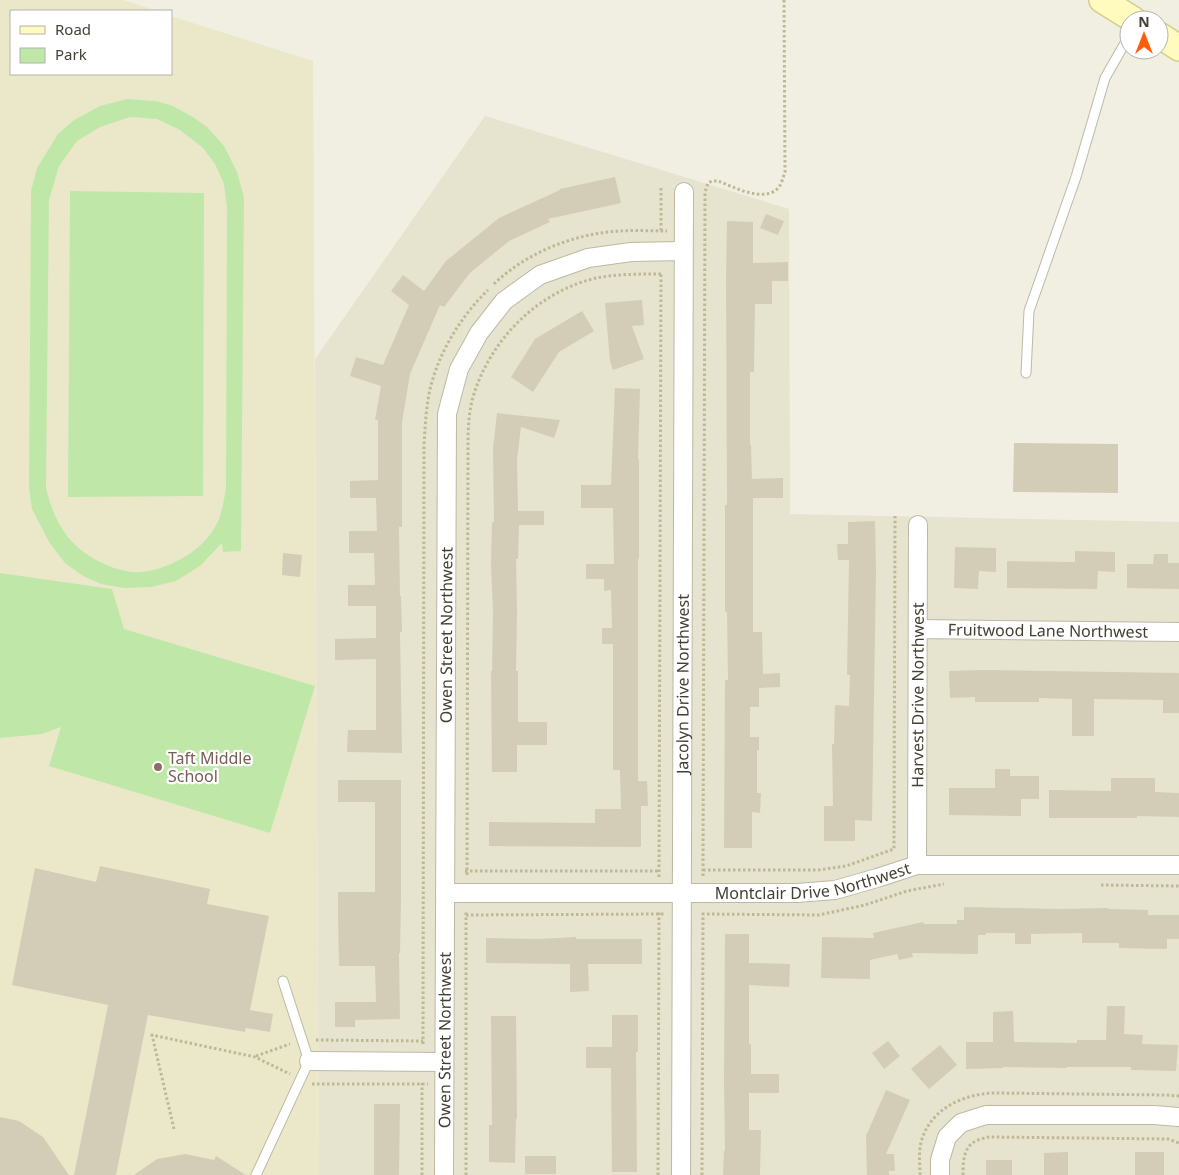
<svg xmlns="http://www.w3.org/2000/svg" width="1179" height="1175" font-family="'Noto Sans',sans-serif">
  <rect width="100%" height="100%" fill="#f1efe1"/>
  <path fill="#e6e3cf" d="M485 116 789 209 790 514 1179 522V1175H319L315 359Z"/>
  <path fill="#ebe8ca" d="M0 0H123L158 11H11V74H171V16L313 61 319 1175H0Z"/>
  <path fill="#bfe8a8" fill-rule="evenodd" d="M127 99 156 101 173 106 193 117 207 127 224 146 237 172 244 197 241 551 223 552 222 543 200 566 176 581 151 587 124 588 101 584 83 576 65 563 49 542 32 509 29 487 31 191 37 168 58 134 74 120 100 106ZM130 117 157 119 180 130 203 148 215 164 224 184 227 208 226 489C224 498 223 507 220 516 213 536 196 552 177 561 163 568 148 573 133 572 109 570 78 553 65 533 55 519 50 504 46 488L49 200 59 166 77 141 100 127Z
    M70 191 204 193 203 496 68 497Z
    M0 573 112 589 124 629 315 686 270 833 49 766 61 727 42 734 0 738Z"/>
  <path fill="#d3cdb7" d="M615 177 621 203 548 219 550 222 509 241 470 273 444 307 440 305 410 374 402 422V527H399L400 596H401L402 632H400L402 753 347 752 348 730H376V659L335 660V639L376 638V606H348V585H375L374 553H349V531H377L376 498H350V481L378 480V420H375L381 386 350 376 356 357 383 365 409 305 391 291 403 275 424 291 446 261 499 218 560 190V189Z
    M766 214 784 221 778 235 760 228Z
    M727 221 753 222V263L788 262V281H772V304H755L754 372H750V445H751L752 479 783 478V498H753V632H762L763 674 780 673V687L759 688V707H750V737H759V750H757V793H761L760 813 752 812V848H724L725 680H728L727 612H725V505H727L726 279Z
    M642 300 644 325 632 326 644 359 613 370 610 361 605 303Z
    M582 311 594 331 559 352 533 392 511 377 535 339Z
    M615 388 640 389 638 459H639V559H638V781H647L648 806H641V847L489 846V822L595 823V809H621L620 770H613V644H602V628H612L611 590 604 591V579H586V564H614L613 508H581V485H611Z
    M497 413 560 420 554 438 521 427 517 460 518 511H544V525H519L518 559H516L517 612 516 671H518V722H547V745H517V772H492L491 671H492L493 612 491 565 492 522H494L493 448Z
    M1014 443 1118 444V493L1013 492Z
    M875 521 876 570 872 821 855 820V841H824V806H833L832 744H834L835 705 849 706 850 675H847L849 560H838L837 544H848V522Z
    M955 547 996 548V572L979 571 978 589 954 588Z
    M1075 551 1115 552V572L1098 571 1097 589 1007 588V561L1075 562Z
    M283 553 302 555 300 577 282 575Z
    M1154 554H1168V563H1179V589L1127 588V564H1153Z
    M984 670 1179 673V713H1163V700L1094 699V736H1072V699L1039 698V702H975V697L950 698 949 671Z
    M995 769H1010V776H1039V799H1021V816L949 815V788H995Z
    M1111 778H1155V792L1179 793V817L1137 816V818H1049V790L1111 791Z
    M338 780H401V900L400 953H399L400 1019 355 1020V1027H335V1002H376L375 966H339L338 915V892H375V802H338Z
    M100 866 210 889 207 904 269 916 250 1010 273 1014 270 1032 246 1028 245 1032 148 1015 116 1175H74L108 1005 12 985 35 868 96 882Z
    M964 907 1058 909 1108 908V909L1148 910V915H1179V939H1167V949L1119 948V943H1082V933L1031 934V944H1015V933H986V935H978V954L912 953 913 957 899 960 897 954 870 960V979L821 978 822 937 874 938 873 933 923 922 924 924H957V920H964Z
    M725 934H749V963L790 964 789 987 749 985V1044H751V1074H779V1093H749V1130H761L760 1175H723L724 1151H725L724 1081Z
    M576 937V939H642V964H588L589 991 570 992V964L486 963V938L539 939Z
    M1107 1006H1125L1124 1034 1143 1035 1142 1044 1178 1045 1176 1071 1131 1070V1067H1067V1068L1003 1067V1068L966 1069V1042H993V1012L1013 1011 1014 1042 1077 1043V1040H1106Z
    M612 1015H638V1052H636L637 1172H612L611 1068H586V1047H612Z
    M491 1016H516L517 1119H516L515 1163 489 1162V1125H492Z
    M888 1041 900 1056 884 1069 872 1053Z
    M940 1045 957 1065 929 1089 911 1069Z
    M886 1090 910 1100 886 1154H894L895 1171H889V1175H867L866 1136Z
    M374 1104H400L399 1175H374Z
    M0 1117 19 1121 43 1137 69 1175H0Z
    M1068 1152V1175H1044V1153Z
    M1135 1152H1164V1175H1135Z
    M185 1154 214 1160 216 1156 246 1175H134L157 1159Z
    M525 1156H556V1174H525Z
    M986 1160H1012V1175H986Z"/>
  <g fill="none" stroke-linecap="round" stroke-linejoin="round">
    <defs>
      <path id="lane" d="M1026 373 1029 311 1076 177 1105 78 1129 36
        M256 1175 309 1061 283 981"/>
      <g id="street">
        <path id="s1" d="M918 629 1179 632"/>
        <path id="s2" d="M917 865 918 525"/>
        <path id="s3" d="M445 893H797L835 890 877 878 917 865H1179"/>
        <path d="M309 1061 444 1062"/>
        <path id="s4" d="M444 1175 447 414 459 369 479 333 504 301 540 275 588 258 631 252 683 251"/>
        <path id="s5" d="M681 1175 684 192"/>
        <path d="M940 1175V1160L947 1137 961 1123 986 1115H1154L1179 1117"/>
      </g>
      <path id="secondary" d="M1102 0 1134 20
        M1159 35 1179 48"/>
    </defs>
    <use href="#lane" stroke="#bdb9a4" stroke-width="11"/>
    <use href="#street" stroke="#bdb9a4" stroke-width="20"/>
    <use href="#secondary" stroke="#d3ce8f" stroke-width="28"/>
    <path stroke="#bfb895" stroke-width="3" stroke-dasharray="2.5 2.5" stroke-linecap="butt" d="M661 188V231
      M494 284C527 252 576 233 621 231 636 230 652 231 667 231
      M703 870H818L846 866 894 849 895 516
      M465 871H659
      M467 875 468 450C468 433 468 415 473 397 490 340 537 292 596 278 617 274 639 274 661 274
      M703 876 705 192 708 183 712 181H718C734 187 765 204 779 187 782 183 783 177 785 172L784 0
      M659 877 661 273
      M1101 885 1179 886
      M466 915 665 914
      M316 1040 423 1041
      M423 1044 424 446C425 427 426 408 430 389 439 352 461 316 488 290
      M256 1056 290 1044
      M312 1084H428
      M174 1129 152 1035 255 1057 290 1074
      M422 1175V1083
      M466 1175V911
      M658 1175 659 910
      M702 1175 703 914 819 915 865 905 907 891 944 884
      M920 1175C920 1163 918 1151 922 1139 932 1108 964 1094 994 1093L1166 1095 1179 1096
      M963 1175C963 1163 963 1147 976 1141 980 1139 985 1138 989 1137L1168 1139 1179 1143"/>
    <use href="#lane" stroke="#fff" stroke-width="9"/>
    <use href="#street" stroke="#fff" stroke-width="18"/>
    <use href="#secondary" stroke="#fffbbe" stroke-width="25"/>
  </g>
  <circle fill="#8d6e63" stroke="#fff" stroke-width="2" cx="158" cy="767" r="5"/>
  <g text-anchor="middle" stroke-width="4.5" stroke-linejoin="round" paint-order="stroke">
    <g font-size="16" fill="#433f32" stroke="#fff">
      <text dy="6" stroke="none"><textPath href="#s1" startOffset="130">Fruitwood Lane Northwest</textPath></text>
      <text dy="6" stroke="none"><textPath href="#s4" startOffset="540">Owen Street Northwest</textPath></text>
      <text dy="6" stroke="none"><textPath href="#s5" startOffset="491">Jacolyn Drive Northwest</textPath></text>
      <text dy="6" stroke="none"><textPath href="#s2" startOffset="170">Harvest Drive Northwest</textPath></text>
      <text dy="6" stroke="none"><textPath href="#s3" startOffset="369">Montclair Drive Northwest</textPath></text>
      <text dy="6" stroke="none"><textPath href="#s4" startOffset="135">Owen Street Northwest</textPath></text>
    </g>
    <g font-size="16" fill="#785e54" stroke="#fff" text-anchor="start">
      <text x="168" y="764">Taft Middle<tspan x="168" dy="18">School</tspan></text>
    </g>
  </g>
  <rect x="10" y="10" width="162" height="65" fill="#ffffff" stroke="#b4b2ad"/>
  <rect x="20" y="26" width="25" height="8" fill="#fffbbe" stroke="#b4b2ad"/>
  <text x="55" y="35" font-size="15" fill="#433f32">Road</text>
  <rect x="20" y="48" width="25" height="15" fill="#bfe8a8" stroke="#b4b2ad"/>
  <text x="55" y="60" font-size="15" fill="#433f32">Park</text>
  <g transform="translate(1144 35)"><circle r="24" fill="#ffffff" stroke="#b4b2ad"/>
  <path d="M0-4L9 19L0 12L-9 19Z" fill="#ff5c0b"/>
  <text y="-8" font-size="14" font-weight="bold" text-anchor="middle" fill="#433f32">N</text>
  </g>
</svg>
